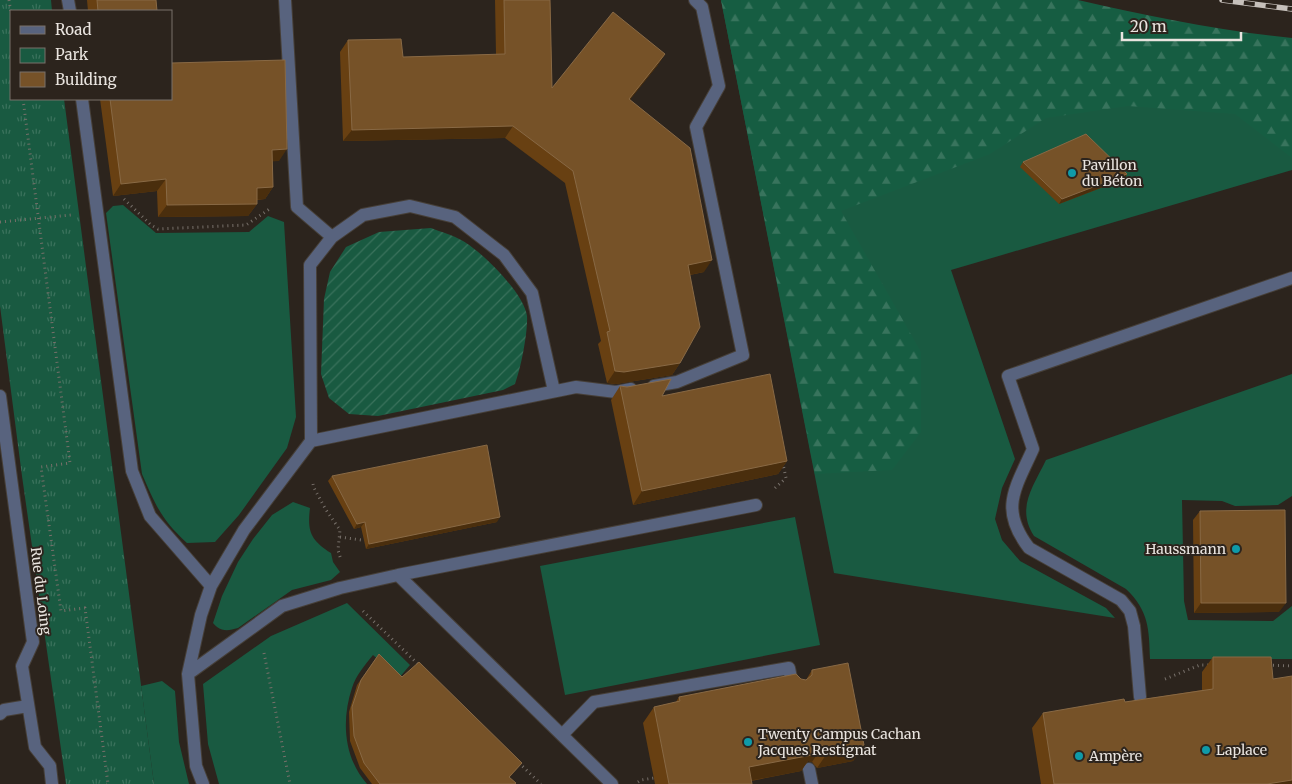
<svg xmlns="http://www.w3.org/2000/svg" width="1292" height="784" font-family="Merriweather,serif">
  <defs>
    <pattern id="forest-firs" width="22" height="20" patternUnits="userSpaceOnUse" patternTransform="scale(1.25)"><rect width="22" height="20" fill="#165d42"/><path d="M5 1l3.5 6h-7zM16 11l3.5 6h-7z" fill="#38745d"/></pattern>
    <pattern id="park-tufts" width="24" height="20" patternUnits="userSpaceOnUse" patternTransform="scale(1.25)"><rect width="24" height="20" fill="#195a41"/><path d="M3 7l-1-3M5 7V3M7 7l1-3M15 17l-1-3M17 17v-4M19 17l1-3" fill="none" stroke="#3a725c"/></pattern>
    <pattern id="garden-furrows" width="10" height="10" patternUnits="userSpaceOnUse" patternTransform="scale(1.25)"><rect width="10" height="10" fill="#195a41"/><path d="M-1 1l2-2M0 10L10 0M9 11l2-2" fill="none" stroke="#3a725c"/></pattern>
  </defs>
  <rect width="100%" height="100%" fill="#2c241d"/>
  <path fill="#195a41" d="M721 0 1292 49V170L951 270 1015 459 1002 488 995 519 1002 540 1020 561 1106 608 1115 618 834 573Z
    M123 205 156 233 249 232 268 216 284 222 296 417 287 448 239 515 215 542 187 543C161 519 156 506 142 474L106 213 113 206Z
    M1292 374V496L1278 505 1235 506 1222 501 1182 500 1184 601 1188 620 1273 621 1292 606V659H1150C1149 629 1149 611 1126 589L1034 536C1016 508 1033 487 1046 460Z
    M293 502 310 508C307 532 311 540 331 553L333 562 340 572 331 580 292 590 238 628C228 631 220 632 213 623L222 596 238 562 253 539 272 515Z
    M795 517 820 645 565 695 540 566Z
    M347 603 410 665 399 678 373 655C365 665 356 675 352 688 341 721 344 758 367 784H219L208 744 203 684 271 636Z
    M162 681 175 691 179 742 189 784H154L141 686Z"/>
  <path fill="url(#forest-firs)" d="M721 0H1078C1149 16 1220 31 1292 38V158L1235 114 1128 106 1046 118 990 154 841 211 921 352V432L892 470 815 474Z"/>
  <path fill="url(#park-tufts)" d="M0 0H51L52 11H11V99H64L154 784H66L22 476 0 306Z"/>
  <path fill="url(#garden-furrows)" d="M431 228C441 232 453 235 463 241 482 252 524 293 527 316 528 332 521 368 515 384L503 390 378 416 349 414 329 398 321 374 324 299 330 272 346 247 379 232Z"/>
  <g fill="none" stroke-linecap="round" stroke-linejoin="round">
    <defs>
      <path id="minor" d="M68 0 70 11
        M285 0 297 207 332 237
        M82 99 132 471 150 516 211 586
        M654 386 677 382 743 355 696 127 719 86 702 7 695 0
        M0 396 33 642 22 666 35 747 50 766 52 784
        M311 441 576 387 616 392 631 389
        M398 575 612 784
        M188 674 282 606 340 588 398 575 756 505
        M1140 697 1134 626 1130 611 1121 600 1029 548C999 509 1015 489 1033 449L1008 376 1292 278
        M0 714 4 710 28 706
        M562 735 594 702 789 668 793 688
        M809 769 812 784
        M203 784 196 766 188 674 201 615 211 586 244 530 311 441 310 265 332 237 363 215 410 206 455 217 504 255 532 293 554 391"/>
    </defs>
    <use href="#minor" stroke="#463f38" stroke-width="14"/>
    <path stroke="#77706a" stroke-width="3" stroke-dasharray="1 4" stroke-linecap="butt" d="M9 0 11 13
      M23 99 70 463 41 467 61 611 85 608 108 784H106
      M124 199 151 225 158 229 246 225 271 208
      M0 222 71 215
      M313 484 314 488 326 510 340 530 338 550 341 560
      M775 488 786 478 783 464
      M340 537 361 540
      M363 611 420 666
      M264 653 290 784
      M1268 665 1292 666
      M1165 679 1200 665H1211
      M519 763 541 784
      M638 782 641 780 654 778"/>
    <use href="#minor" stroke="#58637e" stroke-width="12"/>
    <defs>
      <path id="rail" d="M1222 0 1292 9"/>
    </defs>
    <use href="#rail" stroke="#c6c0bb" stroke-width="5.5"/>
    <use href="#rail" stroke="#2c241d" stroke-width="4" stroke-dasharray="11" stroke-linecap="butt"/>
  </g>
  <path fill="#684012" d="M87 0H156L157 11H88Z
    M495 0H550L552 88 665 54 657 66 630 99 704 272 690 275 680 363 672 375 616 384 607 383 598 344 601 341 565 183 505 138 343 141 340 52 348 40 403 57 496 55Z
    M100 99H171L279 161H272L273 187 265 199 257 200V204L248 216 158 217 157 191 113 196Z
    M1023 162 1127 174 1124 179 1059 204 1020 167Z
    M620 386 662 396 787 461 778 474 633 505 611 400Z
    M332 476 497 522 366 549 361 527 354 529 328 481Z
    M1200 511 1279 612 1194 613 1193 520Z
    M379 654 402 677 522 763 509 778 516 783 515 784H372L360 768 350 741 349 712 357 685Z
    M1213 657 1273 679 1292 784H1041L1032 728 1043 713 1125 702 1202 690V672Z
    M812 670 864 745 853 761 817 768 812 762 808 761 801 771 751 781 752 784H655L643 723 654 707 676 702 679 697 801 679 806 680Z"/>
  <path fill="#4a2e0d" d="M665 54 657 66 621 111 629 99Z
    M513 126 505 138 343 141 352 130Z
    M287 149 279 161 264 162 272 150Z
    M1127 174 1124 179 1059 204 1062 199Z
    M166 179 157 191 113 196 121 184Z
    M273 187 265 199 248 200 257 188Z
    M257 204 248 216 158 217 167 205Z
    M712 260 704 272 679 277 688 265Z
    M680 363 672 375 616 384 607 383 615 371Z
    M787 461 778 474 633 505 642 491Z
    M500 517 497 522 366 549 369 544Z
    M365 522 361 527 354 529 357 524Z
    M1201 603H1286L1279 612 1194 613Z
    M818 745 823 746 812 762 808 761 801 771 738 783 749 767 813 750Z
    M864 745 853 761 817 768 828 752Z
    M1292 780V784H1267Z"/>
  <path fill="#765228" stroke="#886945" d="M97 0H156L157 11H98Z
    M504 0H550L552 88 613 12 665 54 629 99 690 148 712 260 688 265 700 327 680 363 624 372 615 371 607 332 610 331 573 171 513 126 352 130 348 40 401 39 403 57 505 54Z
    M285 60 287 149 272 150 273 187 257 188V204L167 205 166 179 121 184 110 99H171V63Z
    M1086 134 1127 174 1062 199 1023 162Z
    M770 374 787 461 642 491 620 386 627 387 671 379 662 396Z
    M487 445 500 517 369 544 365 522 357 524 332 476Z
    M1285 510 1286 603H1201L1200 511Z
    M379 654 402 677 419 662 522 763 509 777 516 783 515 784H380L364 763 354 736 352 707 361 680Z
    M1213 657H1271L1273 679 1292 676V780L1267 784H1054L1043 713 1124 699 1125 702 1213 689Z
    M848 663 864 745 828 752 823 746 818 745 813 750 812 755 749 767 752 784H669L654 707 680 701 679 697 796 674 801 679 806 680 812 675V670Z"/>
  <g fill="#0f9aa8" stroke="#2c241d" stroke-width="2">
    <circle cx="1072" cy="173" r="5"/>
    <circle cx="1236" cy="549" r="5"/>
    <circle cx="748" cy="742" r="5"/>
    <circle cx="1206" cy="750" r="5"/>
    <circle cx="1079" cy="756" r="5"/>
  </g>
  <g text-anchor="middle" stroke-width="4" stroke-linejoin="round" paint-order="stroke">
    <g font-size="14" fill="#e9e4df" stroke="#2c241d" text-anchor="start">
      <text x="1082" y="170">Pavillon<tspan x="1082" dy="16">du Béton</tspan></text>
      <text x="1226" y="554" text-anchor="end">Haussmann</text>
      <text x="758" y="739">Twenty Campus Cachan<tspan x="758" dy="16">Jacques Restignat</tspan></text>
      <text x="1216" y="755">Laplace</text>
      <text x="1089" y="761">Ampère</text>
    </g>
    <g font-size="14" fill="#e9e4df" stroke="#2c241d">
      <text transform="translate(41 591) rotate(83)" y="5">Rue du Loing</text>
    </g>
  </g>
  <rect x="10" y="10" width="162" height="90" fill="#2c241d" stroke="#78716b"/>
  <rect x="20" y="26" width="25" height="8" fill="#58637e" stroke="#78716b"/>
  <text x="55" y="35" font-size="15" fill="#e9e4df">Road</text>
  <rect x="20" y="48" width="25" height="15" fill="url(#park-tufts)" stroke="#78716b"/>
  <text x="55" y="60" font-size="15" fill="#e9e4df">Park</text>
  <rect x="20" y="72" width="25" height="15" fill="#765228" stroke="#78716b"/>
  <text x="55" y="85" font-size="15" fill="#e9e4df">Building</text>
  <path d="M1122 32v8h119v-8" fill="none" stroke="#e9e4df" stroke-width="2.5"/>
  <text x="1130" y="32" font-size="15" fill="#e9e4df" stroke="#2c241d" stroke-width="4" paint-order="stroke">20 m</text>
</svg>
